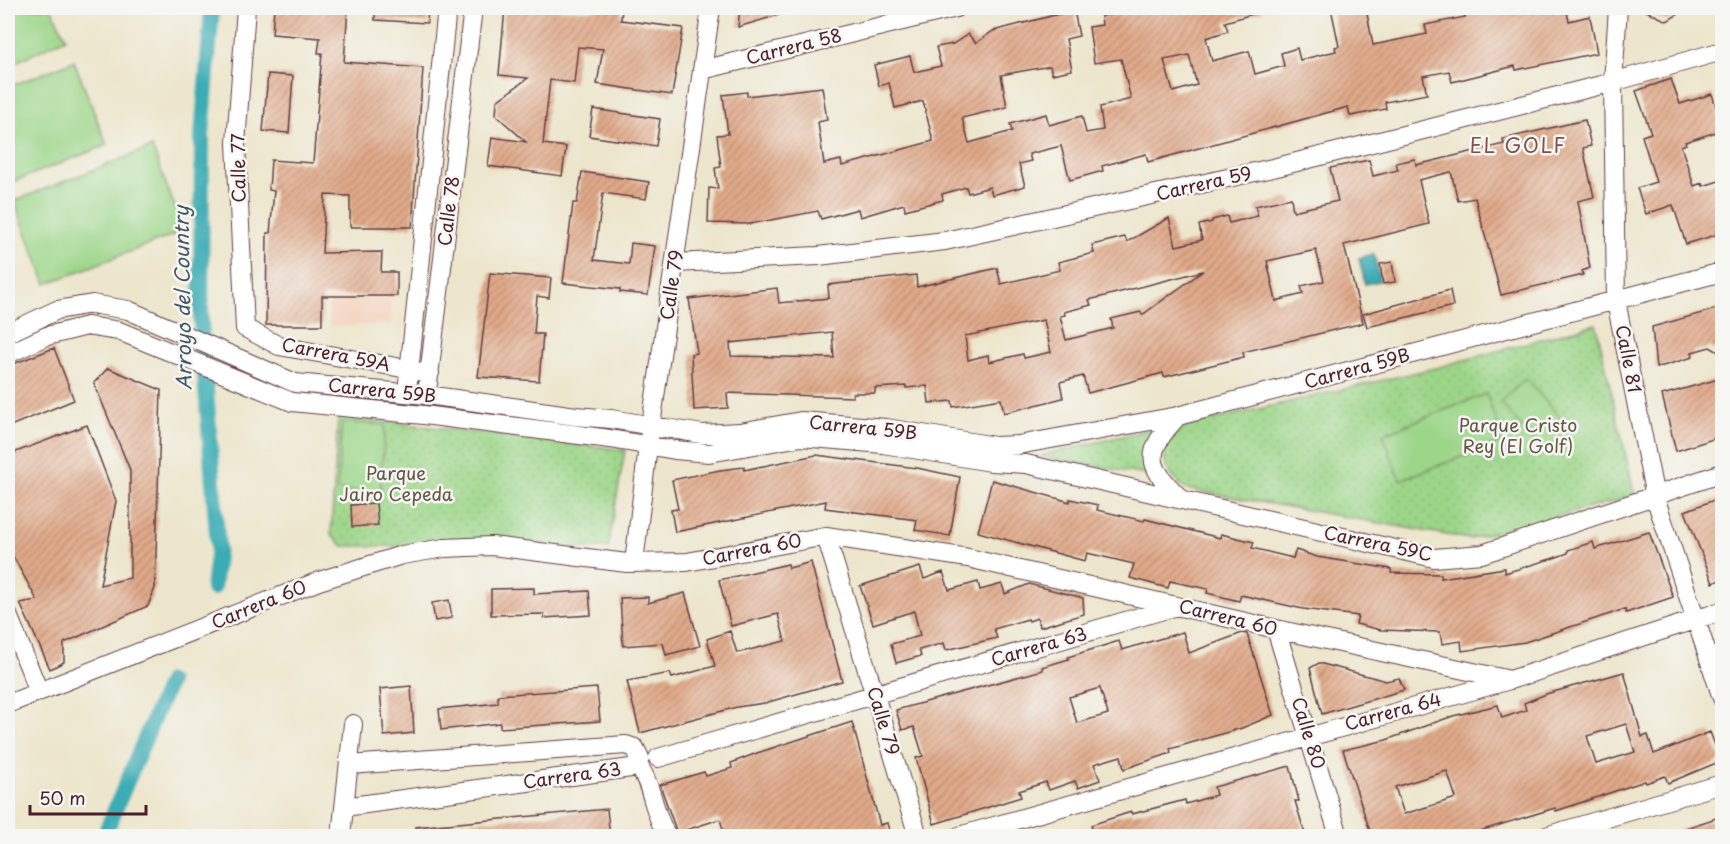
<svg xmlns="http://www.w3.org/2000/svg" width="1730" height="844" font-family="'Playpen Sans',sans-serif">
  <defs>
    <pattern id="park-dots" width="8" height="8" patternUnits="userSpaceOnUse" patternTransform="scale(1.5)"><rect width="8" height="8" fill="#9cd689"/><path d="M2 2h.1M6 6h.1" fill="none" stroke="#88b776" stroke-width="1.8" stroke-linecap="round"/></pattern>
    <pattern id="building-hatch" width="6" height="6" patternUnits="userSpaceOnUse" patternTransform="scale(1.5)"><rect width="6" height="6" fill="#e1aa8a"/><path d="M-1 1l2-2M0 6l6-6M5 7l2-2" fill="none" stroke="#b88a71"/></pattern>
  </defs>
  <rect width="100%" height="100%" fill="#f6f6f2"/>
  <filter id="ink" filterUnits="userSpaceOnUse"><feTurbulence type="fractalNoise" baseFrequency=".0167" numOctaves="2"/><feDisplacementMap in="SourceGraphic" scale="12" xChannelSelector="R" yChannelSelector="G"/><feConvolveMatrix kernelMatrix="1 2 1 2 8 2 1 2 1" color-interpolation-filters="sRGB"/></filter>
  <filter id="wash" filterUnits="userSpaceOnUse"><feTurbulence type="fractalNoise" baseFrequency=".008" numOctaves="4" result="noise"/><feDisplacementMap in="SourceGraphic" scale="24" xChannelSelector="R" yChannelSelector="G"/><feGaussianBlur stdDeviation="1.35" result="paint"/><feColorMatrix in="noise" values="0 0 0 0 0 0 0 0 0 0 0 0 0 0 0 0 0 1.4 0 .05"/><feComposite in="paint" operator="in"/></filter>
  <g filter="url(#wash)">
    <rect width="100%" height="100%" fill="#ede6cd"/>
    <path fill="#f5d3c1" d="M329 299H391V325L329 326Z"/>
    <path fill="url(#park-dots)" stroke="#737a5a" stroke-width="1.5" d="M1596 324 1635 496 1470 539 1186 489C1157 466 1157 447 1187 426L1439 367Z
      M338 416 625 450 608 548 343 546 331 535Z
      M1160 427 1151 476 1039 456Z"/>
    <path fill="#9cd689" stroke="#737a5a" stroke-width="1.5" d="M8 8H51L66 38 8 66Z
      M74 61 107 145 8 184V87Z
      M152 147 184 231 46 284 14 201Z
      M1526 379 1570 429 1544 452 1500 402Z
      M1486 394 1504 441 1400 480 1383 434Z
      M342 422 385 425 380 493 337 490Z"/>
    <path fill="#3aacb4" stroke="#426670" stroke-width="1.5" d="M1374 254 1380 281 1365 284 1359 258Z"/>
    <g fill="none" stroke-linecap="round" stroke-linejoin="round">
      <path stroke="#3aacb4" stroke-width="16" d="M212 8 202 136 201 323 218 548 213 588
        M104 836 169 682"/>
    </g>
    <g id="blocks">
      <path fill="url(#building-hatch)" fill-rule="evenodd" d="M274 8H348L344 62 423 68 412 227H350V196L325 195 322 253 382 252 381 272H397V296H322V325H266L267 233H270L274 191 269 190 271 160 313 163 322 53H318L320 38 272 34Z
        M375 8H428L427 23 375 20Z
        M505 8 595 10V8H622L621 20 683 28 672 95 597 84 603 49 578 47 574 83 550 80 543 144 566 147 562 176 488 166 492 137 526 142 496 115 497 101 528 78 499 75Z
        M740 8H791L792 11 738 27Z
        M1131 8H1262L1263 11 1225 22 1228 31 1206 38 1212 61 1249 51 1255 74 1284 66 1281 53 1297 48 1300 60 1336 51 1335 47 1339 46 1331 8H1366L1373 45 1427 34 1425 25 1465 17 1463 8H1566L1569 21 1590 16 1597 53 1516 70 1515 66 1452 82 1449 71 1423 76 1427 94 1385 102 1386 109 1350 116 1348 107 1148 162 1146 154 1102 166 1103 171 1070 180 1061 146 1029 154 1031 161 1019 164 1025 186 992 195 990 187 968 193 966 187 942 194 943 200 905 210 904 204 860 217 858 209 821 219 818 211 750 224 708 223 709 188 718 189 715 168 721 167 717 135 728 134 723 95 747 92V96L822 87 827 120 818 122 824 164 841 160 842 166 933 141 923 101 895 108 889 83 879 86 874 65 910 56 914 72 941 66 936 47 953 44 968 34 976 43 993 31 1074 10 1079 36 1066 39 1072 70 1052 74 1050 66 1001 75 1007 107 962 118 969 143 1012 131 1010 124 1046 114 1049 125 1082 116 1086 133 1103 130 1100 107 1131 99 1121 59 1094 63 1089 27 1102 25 1101 16 1133 12ZM1189 55 1197 85 1173 92 1164 60Z
        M1640 8H1689L1667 21Z
        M268 74 293 76 289 133 263 131Z
        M1671 79 1680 104 1712 94 1722 126V130L1685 142 1686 144 1681 146 1694 186 1702 183 1703 186 1722 180V233L1686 244 1673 205 1646 214 1637 188 1656 182 1642 136 1651 133 1636 91Z
        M593 109 660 119 656 146 589 136Z
        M1585 120 1591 146 1583 148 1594 197 1578 201 1590 268 1582 271 1583 275 1501 295 1475 198 1458 201 1451 172 1419 180 1429 224 1344 245 1363 323 1243 352 1244 357 1164 377 1163 373 1088 393 1083 376 1060 382 1063 398 1004 413 1001 399 953 407 952 401 929 403 927 386 906 388V386L875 388V393H853V397L727 393 728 408 694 410 691 354 697 353 689 299 777 288 779 303 829 298 828 285 916 275 917 287 997 268 1001 284 1060 270 1058 262 1094 253 1092 245 1125 237 1127 242 1169 218 1176 246 1202 240 1199 225 1212 222V220L1227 216 1229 223 1258 216 1255 206 1291 198 1293 211 1338 201 1330 168 1369 160 1373 176 1398 170 1396 163 1415 159 1416 165 1504 144 1503 139ZM1316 250 1324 281 1301 286 1303 294 1276 301 1267 261ZM1203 271 1142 315 1141 312 1111 319 1113 328 1066 340 1060 316 1065 315 1064 312 1091 305 1089 300ZM1044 320 1051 352 1024 358 1023 354 989 362 988 355 968 360 965 336ZM832 332 834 358 731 356 730 343Z
        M582 172 649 182 646 199 603 193 594 260 629 264 631 243 655 246 648 295 620 292V289L563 283 573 203H577Z
        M1392 262 1395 282 1383 284 1380 264Z
        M490 273 551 278 549 298 537 296 534 334H543L539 381 478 377Z
        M1450 290 1453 306 1367 327 1363 314Z
        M1716 309 1722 313V354L1710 347 1692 352 1693 357 1656 368 1652 327Z
        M54 348 74 400 8 427V366Z
        M108 368 161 390 155 588 148 606 64 643V662L50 669 20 603 37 600 8 547V455L87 425 116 501 100 585 130 578V470L94 383Z
        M1722 378V436L1676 451 1662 395Z
        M816 455 917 468 960 477 950 536 915 530 917 520 825 508 826 501 675 532 671 510 678 509 672 480 720 470 744 467V470Z
        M992 480 1070 502V499L1098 505 1097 510 1144 521 1145 519 1220 538 1221 534 1254 542 1252 548 1293 558 1296 550 1317 557 1391 569V573L1441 574V578L1505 568V573L1554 558 1568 553V550L1593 542 1595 549 1649 532 1673 597 1626 613 1625 609 1525 642 1462 651 1461 641 1442 644 1440 632 1381 630 1356 624 1358 616 1303 609 1241 595 1239 601 1207 593 1208 589 1170 581 1168 588 1130 578 1134 564 1087 553 1085 561 978 532Z
        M1722 497V579L1713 583 1685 511Z
        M376 503 378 525 352 527 351 505Z
        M811 562 842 681 765 703 737 707 640 733 627 681 670 673 672 678 715 666 707 639 730 631 737 653 785 641 778 614 731 626 719 580 788 564 789 568Z
        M920 567 924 579 943 572 949 590 978 582 980 590 1002 584 1005 594 1029 584 1083 598 1084 614 1040 627 1037 618 1029 621 1028 619 994 629 997 638 946 650 944 643 919 650 921 656 896 663 891 644 920 636 914 611 873 624 860 586Z
        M534 588V594L589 591 591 615 544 618V614L491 615V589Z
        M685 593 700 646 666 655 663 643 623 646 620 598 648 597V603Z
        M449 600 452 618 435 621 432 603Z
        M1183 632 1189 653 1242 633 1247 634 1273 715 1242 728 1170 749 1171 753 1124 769 1121 756 1094 764 1100 780 1078 788 1075 781 1049 790 1046 782 1019 791 1021 797 934 824 916 758 923 756 914 727 902 730 896 710 1043 670 1042 667 1069 659 1068 657 1119 641 1122 650ZM1100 688 1108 714 1077 723 1069 697Z
        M1319 663 1386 681 1399 678 1404 690 1322 714 1310 668Z
        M1624 672 1642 737 1648 735 1654 754 1710 732 1721 761 1668 783 1665 776 1646 783 1645 781 1556 811 1555 808 1460 837H1372L1343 750 1386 740 1453 716 1498 705 1502 718 1526 710 1524 703 1546 694ZM1626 724 1635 752 1596 764 1587 736ZM1447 771 1456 798 1404 814 1395 787Z
        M411 686 414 733 384 736 380 689Z
        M597 688 600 721 500 728V723L441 730 439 709 498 703V695Z
        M852 722 880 825 887 823 891 837H725L720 819 677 833 660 785 704 772 706 776 732 768 731 763 757 753Z
        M1290 766 1299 801H1295L1306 837H1094L1091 825 1131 812 1132 814 1185 800 1186 804 1216 795 1214 787Z
        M607 809 610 837H417L416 827Z
        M1722 816V837H1669L1668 834Z"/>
    </g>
  </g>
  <g filter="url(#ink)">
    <use href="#blocks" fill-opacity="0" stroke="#623d43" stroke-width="1.5"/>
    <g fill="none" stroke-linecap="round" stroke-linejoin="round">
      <defs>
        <path id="minor" d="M246 8 236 143 245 328 279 346 430 373
          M1618 8 1613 82 1616 301 1655 497 1722 698
          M702 70 956 8
          M675 263 818 256 945 241 1277 167 1613 82 1722 51
          M8 333 57 310 92 304 128 310 295 383 427 395 576 416 611 419 702 434 740 432 801 421 886 428 995 446 1018 445 1178 416 1722 272
          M8 354 47 336 87 326 119 331 292 402 424 415 610 439 675 450 709 453 801 437 883 444 991 462 1026 464 1434 558 1482 554 1722 473
          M408 382 447 8
          M428 384 473 8
          M1178 416C1145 452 1145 464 1180 498
          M826 536 918 836
          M634 563 648 446 711 8
          M8 615 39 692
          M1276 629 1339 836
          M8 704 319 581 402 555 444 548 492 546 627 563 687 562 826 536 968 558 1276 629 1510 680
          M658 758 1177 606
          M638 765C653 786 653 813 667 836
          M344 807 631 768 638 765 640 758 635 748 626 745 349 765
          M341 836 353 724
          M959 836 1510 680 1722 611
          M1546 836 1722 784"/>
      </defs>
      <use href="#minor" stroke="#623d43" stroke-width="20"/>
      <use href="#minor" stroke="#fff" stroke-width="18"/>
    </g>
  </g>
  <g text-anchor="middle" stroke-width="5" stroke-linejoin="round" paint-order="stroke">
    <g font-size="18" fill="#4a1f2b" stroke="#f6f6f2">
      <text transform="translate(794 47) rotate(-14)" y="6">Carrera 58</text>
      <text transform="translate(239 168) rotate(-91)" y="6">Calle 77</text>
      <text transform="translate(1204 184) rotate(-13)" y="6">Carrera 59</text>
      <text transform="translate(449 211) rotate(-83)" y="6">Calle 78</text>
      <text transform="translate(672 285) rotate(-82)" y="6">Calle 79</text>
      <text transform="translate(336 355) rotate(11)" y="6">Carrera 59A</text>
      <text transform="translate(1628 359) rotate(79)" y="6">Calle 81</text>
      <text transform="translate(1357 369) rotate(-15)" y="6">Carrera 59B</text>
      <text transform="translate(382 391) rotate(6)" y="6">Carrera 59B</text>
      <text transform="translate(863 428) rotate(6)" y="6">Carrera 59B</text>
      <text transform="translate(1378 544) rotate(12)" y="6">Carrera 59C</text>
      <text transform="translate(752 550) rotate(-11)" y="6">Carrera 60</text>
      <text transform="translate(259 605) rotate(-22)" y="6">Carrera 60</text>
      <text transform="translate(1228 618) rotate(14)" y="6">Carrera 60</text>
      <text transform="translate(1039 647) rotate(-16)" y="6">Carrera 63</text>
      <text transform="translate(1393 712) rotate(-15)" y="6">Carrera 64</text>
      <text transform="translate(883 721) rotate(73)" y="6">Calle 79</text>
      <text transform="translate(1308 733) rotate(73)" y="6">Calle 80</text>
      <text transform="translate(572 776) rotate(-8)" y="6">Carrera 63</text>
    </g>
    <g font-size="18" fill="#635647" stroke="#f6f6f2">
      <text x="1518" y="432">Parque Cristo<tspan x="1518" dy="21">Rey (El Golf)</tspan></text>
      <text x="396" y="480">Parque<tspan x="396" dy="21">Jairo Cepeda</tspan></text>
    </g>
    <g font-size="20" letter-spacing="1.5" fill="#7f504c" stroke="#f6f6f2">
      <text x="1518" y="153">EL GOLF</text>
    </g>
    <g font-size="20" font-style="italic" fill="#445762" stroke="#f6f6f2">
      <text transform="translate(183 298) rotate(-91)" y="7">Arroyo del Country</text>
    </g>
  </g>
  <rect width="1730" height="844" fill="none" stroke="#f6f6f2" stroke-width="30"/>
  <path d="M30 805v9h116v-9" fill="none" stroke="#4a1f2b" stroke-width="3"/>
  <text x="39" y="805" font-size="18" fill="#4a1f2b" stroke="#f6f6f2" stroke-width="4.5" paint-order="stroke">50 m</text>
</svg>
